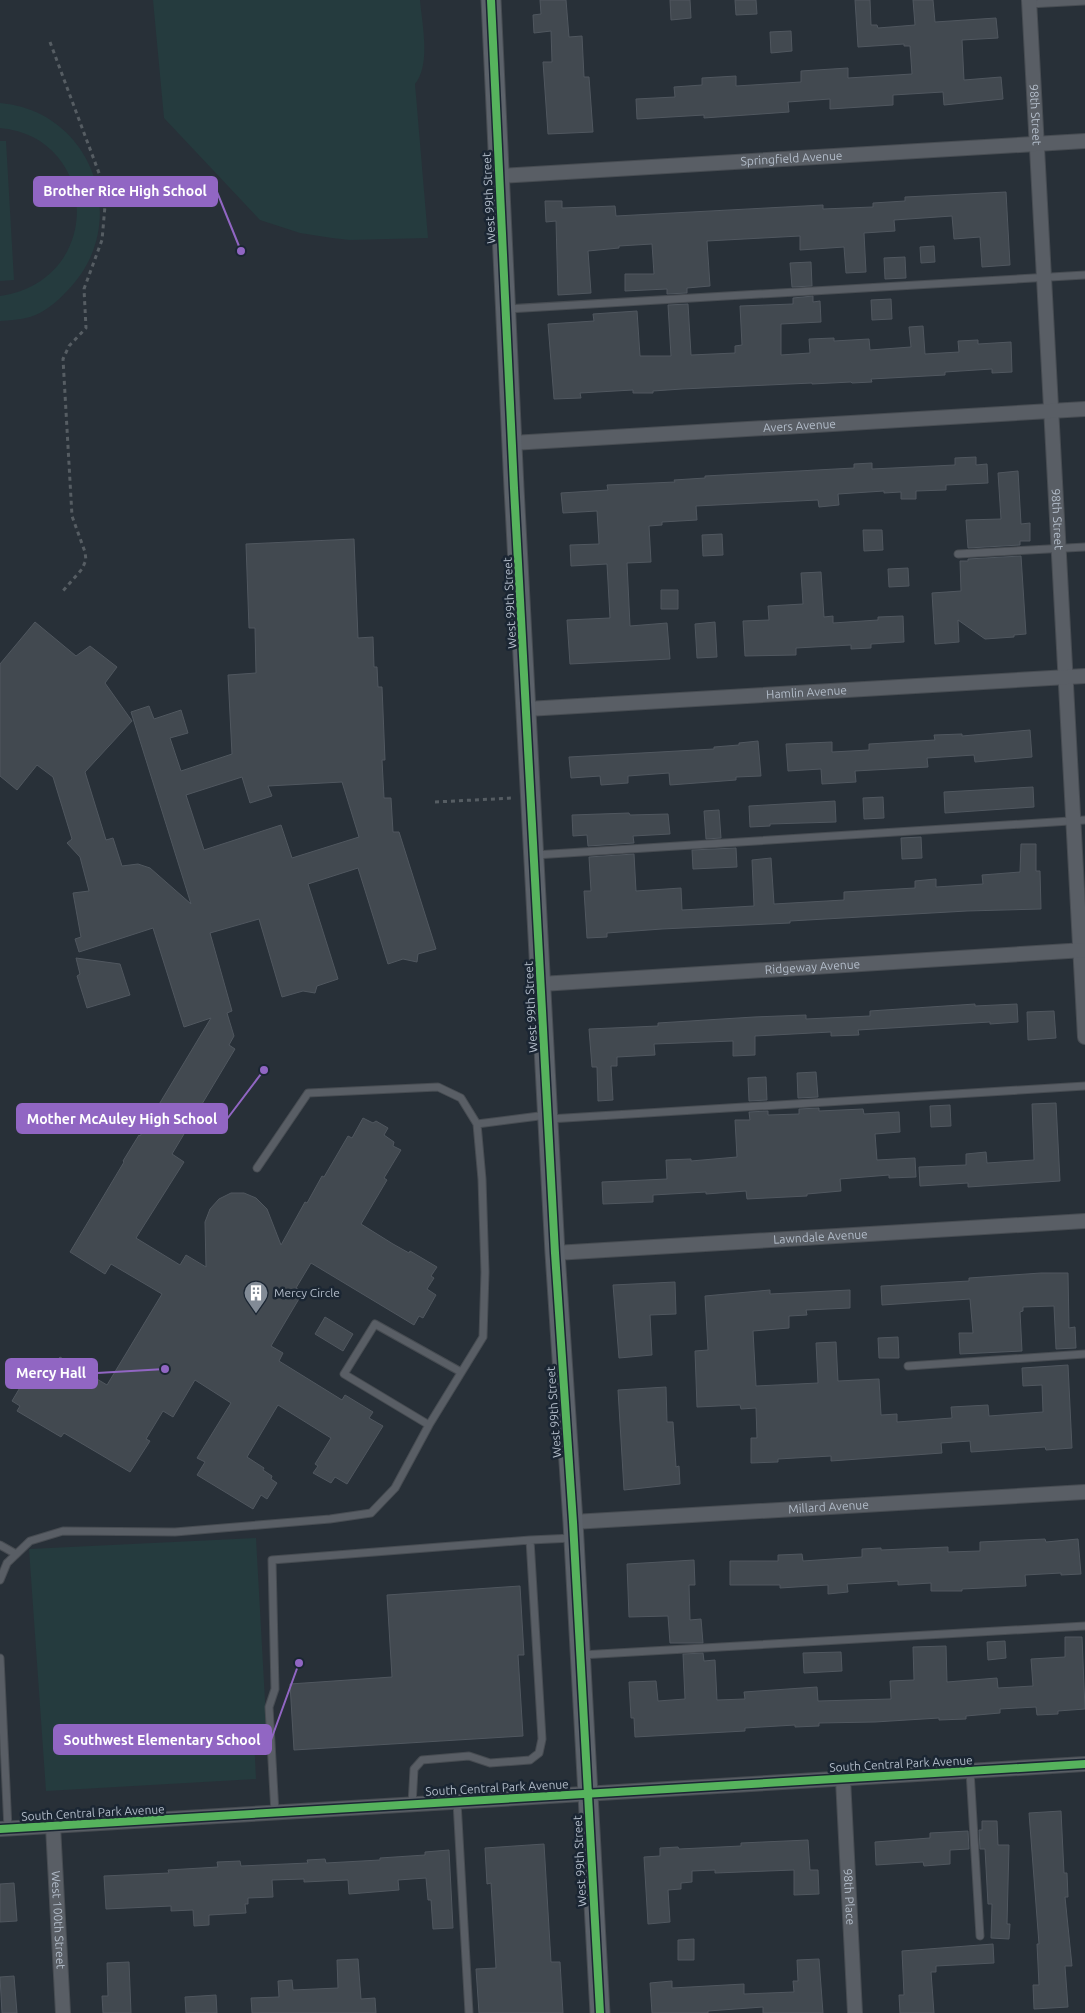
<svg xmlns="http://www.w3.org/2000/svg" width="1085" height="2013" font-family="Ubuntu,sans-serif">
  <rect width="100%" height="100%" fill="#283038"/>
  <path fill="#253b3e" d="M153 0H420C422 24 431 64 415 84L428 238 350 240 332 238 300 233 260 220 164 118Z
    M0 103C94 111 133 225 67 291 57 302 45 312 30 317 20 320 10 320 0 321V296C105 281 100 137 0 128Z
    M0 141H6L14 280 0 281Z
    M256 1538 267 1737 254 1738 256 1779 46 1791 29 1549Z"/>
  <path fill="#424950" stroke="#50575f" fill-rule="evenodd" d="M540 0H566L569 37 582 36 584 77H589L593 132 548 134 543 62H552L551 31 534 33 533 15 541 14Z
    M670 0H690L691 18 671 20Z
    M735 0H756L757 14 736 15Z
    M855 0H870L871 25H877L878 28 915 25 913 0H933L935 22 996 18 998 38 962 40 964 80 1001 77 1003 99 944 105 943 92 893 95V105L830 109V99L788 102 789 112 704 118V115L637 119 636 99 675 97 674 87 702 85V78L736 76V86L801 82V71L848 68V78L912 74 910 46H904V44L858 47Z
    M791 31 792 51 771 53 770 32Z
    M1006 192 1010 265 982 267 980 237 954 239 952 216 894 220 895 231 864 233 866 272 846 273 844 247 800 250V236L707 241 710 286 687 288V293L667 294V289L625 291V274H654L652 244 619 246V248L588 251 591 293 558 295 556 221 546 222 545 201H562V208L615 206 616 216 823 205V209L873 207V203L905 201V197Z
    M934 246 935 262 921 263 920 247Z
    M905 257 906 278 885 279 884 258Z
    M811 262 812 286 792 287 790 263Z
    M813 296V302L820 301 821 322 781 324V355L810 353 809 339 834 338V341L869 339 870 350 911 347 909 327 923 326 925 354 959 352 958 341 978 340V344L1011 342 1012 372 992 373V369L945 372V375L871 379 872 382 852 383 851 382 812 384V383L682 389 653 391V393H633V390L580 393 581 398 554 399 548 324 594 321 593 314 637 311 640 356H671L668 305 688 304 691 355 735 353V346L742 345 740 306 793 304V298Z
    M891 299 892 319 872 320 871 300Z
    M976 457V465L987 464 988 483 946 485V490L916 491V499H901V492L884 493V491L838 494 839 505 819 507 818 500 696 506 697 520 662 522V525L649 526 651 562 627 563 630 626 667 623 670 659 570 664 567 620 610 618 607 564 571 566 570 545 599 544 597 511 563 513 561 493 608 490 607 485 675 482 674 480 705 478V476L854 468V464L872 463V469L955 465V458Z
    M1018 471 1021 524 1030 523V541H1020V545L968 548 966 520 1001 519 998 473Z
    M863 530H882L883 550 864 551Z
    M722 534 723 555 703 556 702 535Z
    M354 539 358 638 373 637 374 667H377L378 687H382L385 760H382L384 798H391L393 832H399L436 949 418 954 417 962 403 959 388 964 358 868 308 884 338 979 317 986 315 993 303 991 282 997 259 919 210 933 232 1011 227 1013 234 1036 229 1045 235 1049 172 1154 184 1162 136 1238 180 1265 186 1255 206 1267 205 1222 210 1209 219 1199 231 1193H244L256 1198 267 1209 281 1245 305 1202 307 1203 322 1176 324 1177 348 1136 352 1138 363 1118 373 1123 376 1121 388 1128 384 1135 394 1142 393 1146 401 1150 384 1178 387 1180 361 1224 393 1244 409 1253 410 1251 437 1267 431 1276 434 1278 427 1289 436 1295 423 1318 419 1316 414 1325 311 1263 296 1288 303 1292 271 1346 283 1353 279 1361 342 1400 345 1395 373 1412 369 1418 383 1426 347 1484 335 1477 331 1483 313 1473 318 1466 315 1464 331 1438 278 1405 247 1457 264 1468 263 1470 272 1476 271 1479 277 1483 267 1499 261 1495 253 1509 197 1475 205 1462 197 1458 231 1403 195 1380 173 1417 163 1411 146 1439 150 1441 130 1472 64 1433 61 1437 17 1411 20 1406 12 1401 31 1369 48 1379 54 1364 60 1357 107 1385 162 1294 111 1264 105 1274 70 1252 124 1162 123 1161 139 1135 140 1136 211 1018 184 1027 153 928 79 952 75 939 81 937 73 893 89 891 80 857 67 843 72 839 53 777 37 765 17 790 0 776V664L35 622 76 656 90 646 117 667 105 683 132 721 85 772 106 840 113 838 122 866 138 864 150 868 191 904 131 712 149 706 154 719 181 710 188 733 170 738 181 771 232 754 228 675 256 673 255 628H249L246 544ZM242 777 250 803 272 796 268 786 342 782 359 837 292 858 281 825 204 850 186 795Z
    M1021 556 1026 634 1014 635V637L985 639 958 620 959 642 935 644 932 593 961 591 960 561H968V559Z
    M908 568 909 586 889 587 888 569Z
    M821 572 824 617 833 616V623L878 620V617L903 616 904 642 871 644V648L851 649V645L796 648V655L745 656 743 621 769 620 768 606 803 604 801 573Z
    M661 590H678V609H661Z
    M715 622 717 657 697 658 695 624Z
    M1030 730 1032 757 975 762 974 755 927 758 928 767 855 771 856 782 822 784 821 769 788 771 786 744 832 742V752L869 750V744L935 740 934 735 962 734V736Z
    M758 741 761 776 736 777V780L670 785 669 773 628 776V783L601 785 600 776 571 778 569 757 714 749V747L739 745V743Z
    M1033 787 1034 807 945 813 944 792Z
    M883 797 884 818 864 819 863 798Z
    M835 801 836 822 770 824V826L750 827 749 806Z
    M719 810 721 838 706 839 704 811Z
    M629 813 630 815 668 814 670 834 633 836 634 843 588 846 587 835 573 836 572 815Z
    M921 837 922 858 902 859 901 838Z
    M1021 844H1036V871H1040L1041 909 967 911 790 921V923L662 929 607 933V937L587 938 584 891H591L589 857 634 854 636 891 681 888 682 910 754 906 752 860 771 858 774 904 844 900V892L915 888V881L936 879V887L983 884 982 875 1020 872Z
    M736 848 737 867 693 869 692 850Z
    M76 958 120 964 130 995 87 1008 77 976 80 974Z
    M975 1004V1006L1017 1004 1018 1022 990 1024V1022L858 1030 859 1035 831 1036V1032L755 1036V1055L733 1056V1041L654 1044 655 1055 617 1057V1066H611L613 1100 598 1101 597 1067H592L589 1029 658 1026V1023L754 1017 806 1015V1019L870 1016V1011Z
    M1054 1011 1056 1038 1028 1040 1027 1012Z
    M816 1072 818 1097 798 1098 797 1073Z
    M766 1077 767 1100 749 1101 748 1078Z
    M1056 1103 1060 1181 968 1187V1183L920 1186 919 1167 966 1165V1154L986 1152 987 1163 1034 1160 1032 1104Z
    M950 1105 951 1126 931 1127 930 1106Z
    M819 1108V1111L863 1109 864 1114 899 1112 900 1132 875 1134 877 1160 915 1158 916 1177 889 1178V1175L840 1179 841 1191 807 1194V1196L747 1199 746 1191 706 1194V1192L653 1195V1202L603 1204 602 1182 667 1179 666 1160 691 1159V1161L737 1157 735 1120H750L749 1112 768 1111V1115L799 1114V1109Z
    M1041 1273H1068L1069 1328 1075 1327 1076 1348 1056 1349 1054 1306 1023 1307V1311L1020 1312 1022 1351 960 1354 959 1333H973L970 1299 882 1305 881 1286 969 1281V1278Z
    M675 1282 676 1314 650 1315 652 1355 619 1358 613 1285Z
    M770 1290V1294L850 1290V1308L806 1310 807 1315 789 1316V1328L753 1331 756 1386 818 1383 816 1343 836 1342 838 1381 879 1379 881 1415 897 1414V1422L952 1418 951 1407 988 1405 989 1416 1043 1412 1042 1385 1023 1386 1022 1368 1068 1365 1072 1448 1046 1450 1045 1447 971 1452 970 1441 941 1443 942 1453 831 1461V1456L778 1459V1462L751 1463V1438H757L756 1408 741 1409 740 1405 697 1407 695 1351 708 1350 705 1296Z
    M325 1317 353 1334 343 1351 315 1334Z
    M898 1337 899 1358H879L878 1338Z
    M666 1387 667 1422H673L676 1467 679 1466 680 1484 624 1490 618 1390Z
    M1045 1539 1046 1542 1078 1539 1081 1574 1061 1575V1573L1025 1575 1026 1586 962 1589V1591H931V1583L898 1585V1581L847 1584 848 1592 828 1594V1585L780 1588V1585H730V1561H778V1555L802 1554 803 1561 862 1557V1549L881 1548V1550L948 1547V1552L980 1551V1542Z
    M694 1560 695 1585H689L690 1620 701 1619 703 1643H670L668 1616 629 1617 627 1564Z
    M520 1586 524 1655H518L523 1736 294 1750 290 1684 392 1677 387 1595Z
    M1065 1637H1082L1085 1709 1058 1711V1714L1037 1715 1036 1707 1000 1709V1713L966 1716V1719L939 1720V1718L875 1722 819 1723V1726L795 1727V1725L745 1728V1731L635 1737 634 1718H631L629 1682 656 1681 658 1701 685 1699 683 1654 703 1653 704 1661 715 1660 717 1700 745 1699 744 1692 817 1687 818 1701 891 1699 890 1681 914 1680 913 1647 946 1646 947 1682 997 1678 998 1688 1033 1686 1031 1659 1065 1657Z
    M1005 1641 1006 1658 988 1660 987 1642Z
    M841 1652 842 1671 804 1673 803 1653Z
    M1061 1811 1064 1873H1067L1068 1897H1065L1072 1966H1065L1068 2007 1034 2009 1033 1985H1039L1037 1944H1039L1029 1813Z
    M982 1821H997L998 1845H1009L1007 1924H1010L1009 1939 991 1938 992 1904H988L985 1849H980L979 1830H982Z
    M968 1831 969 1849 950 1850V1864L924 1866 923 1862 876 1865 875 1842 930 1838V1833Z
    M808 1840 810 1870H818L819 1894 794 1895V1870L715 1873V1870L692 1871V1882L681 1883V1889L668 1890 670 1922 648 1924 644 1857 660 1856V1848L678 1847 679 1849 741 1846V1843Z
    M544 1844 551 1962H560L563 2013H479L476 1969 496 1968 491 1883 487 1884 485 1848Z
    M449 1850 453 1928 433 1929 431 1900H428L426 1878 398 1880 399 1890 349 1894 348 1880 304 1882V1879L272 1880 273 1897 248 1898V1904H245L246 1913 209 1915V1925L194 1926 193 1910 171 1911V1906L106 1909 104 1876 169 1873 168 1870 218 1867 217 1862 240 1861 241 1866 308 1863 307 1860 325 1859 326 1863 380 1860V1858L425 1855V1852Z
    M14 1883 17 1921 0 1922V1884Z
    M694 1939V1960H678V1940Z
    M993 1944 994 1963 936 1966V1972H931L934 2013H900L899 1995H904L902 1951Z
    M358 1959 361 1999 375 1998 376 2013H252L251 1998 279 1997 278 1981 292 1980 293 1990 338 1988 337 1960Z
    M819 1959 823 2013H763V2007L708 2011V2013H652L650 1983 672 1981V1988L744 1984V1994L794 1992 793 1981H798L797 1960Z
    M129 1962 131 2013H103L102 1996H108L107 1963Z
    M14 1976 17 2013H2L0 1977Z
    M216 1995 217 2013H186L185 1997Z"/>
  <g fill="none" stroke-linecap="round" stroke-linejoin="round">
    <defs>
      <path id="lane" d="M1029 4 1085 1
        M506 309 1085 275
        M958 554 1085 547
        M535 855 1085 820
        M549 1119 1085 1086
        M257 1168 308 1093 438 1087 461 1098 477 1124
        M908 1366 1085 1354
        M429 1425 344 1374 375 1324 461 1372
        M0 1545 16 1554
        M0 1580 7 1563 30 1541 63 1531 175 1532 330 1519 371 1513 395 1488 429 1425 483 1337 485 1272 482 1179 477 1124 547 1115
        M581 1655 1085 1626
        M0 1658 8 1829
        M970 1771 980 1936
        M457 1802 469 2013
        M412 1805 414 1769 422 1760 469 1756 490 1763 530 1760 539 1753 542 1739 530 1540 573 1538
        M275 1813 269 1707 275 1689 272 1560 530 1540"/>
      <g id="street">
        <path id="s1" d="M1029 0 1085 1037"/>
        <path id="s2" d="M500 176 1085 141"/>
        <path id="s3" d="M512 443 1085 409"/>
        <path id="s4" d="M527 709 1085 676"/>
        <path id="s5" d="M541 984 1085 950"/>
        <path id="s6" d="M555 1253 1085 1221"/>
        <path id="s7" d="M573 1522 1085 1492"/>
        <path id="s8" d="M843 1779 855 2013"/>
        <path id="s9" d="M53 1826 63 2013"/>
        <path d="M0 1829 1085 1764"/>
      </g>
      <path id="secondary" d="M491 0 514 488 555 1253 573 1522 600 2013"/>
    </defs>
    <use href="#lane" stroke="#474c52" stroke-width="9"/>
    <use href="#street" stroke="#474c52" stroke-width="16"/>
    <use href="#secondary" stroke="#474c52" stroke-width="21"/>
    <path stroke="#565d63" stroke-width="3" stroke-dasharray="4 4" stroke-linecap="butt" d="M50 42 102 181 105 206 102 240 84 289 86 328 69 346 63 359 72 516 85 552 86 560 82 569 62 592
      M435 802 513 798"/>
    <use href="#lane" stroke="#595e65" stroke-width="7"/>
    <use href="#street" stroke="#595e65" stroke-width="14"/>
    <use href="#secondary" stroke="#5c626a" stroke-width="19"/>
    <defs>
      <path id="cycleway" d="M491 0 514 488 555 1253 573 1522 600 2013
        M0 1829 1085 1764"/>
    </defs>
    <use href="#cycleway" stroke="#1b2633" stroke-width="11"/>
    <use href="#cycleway" stroke="#56b35d" stroke-width="8"/>
  </g>
  <defs>
    <symbol id="building-pin" viewBox="-11 -11 22 30"><path d="M0 17L-7.5 6A9.5 9.5 0 1 1 7.5 6Z" fill="#828b96" stroke="#1b2633"/><path d="M-4-6H4V6H1V3H-1V6H-4ZM-2.5-4.3h1.7v1.8h-1.7ZM.8-4.3h1.7v1.8H.8ZM-2.5-1h1.7V.8h-1.7ZM.8-1h1.7V.8H.8Z" fill="#fff"/></symbol>
  </defs>
  <g fill-rule="evenodd">
    <use href="#building-pin" x="242" y="1279" width="28" height="38"/>
  </g>
  <g text-anchor="middle" stroke-width="5" stroke-linejoin="round" paint-order="stroke">
    <g font-size="12" fill="#b2bcc9" stroke="#1b2633">
      <text dy="4" stroke="none"><textPath href="#s1" startOffset="115">98th Street</textPath></text>
      <text dy="4" stroke="none"><textPath href="#s2" startOffset="292">Springfield Avenue</textPath></text>
      <text transform="translate(489 198) rotate(-93)" y="4">West 99th Street</text>
      <text dy="4" stroke="none"><textPath href="#s3" startOffset="288">Avers Avenue</textPath></text>
      <text dy="4" stroke="none"><textPath href="#s1" startOffset="520">98th Street</textPath></text>
      <text transform="translate(510 603) rotate(-93)" y="4">West 99th Street</text>
      <text dy="4" stroke="none"><textPath href="#s4" startOffset="280">Hamlin Avenue</textPath></text>
      <text dy="4" stroke="none"><textPath href="#s5" startOffset="272">Ridgeway Avenue</textPath></text>
      <text transform="translate(531 1007) rotate(-93)" y="4">West 99th Street</text>
      <text dy="4" stroke="none"><textPath href="#s6" startOffset="266">Lawndale Avenue</textPath></text>
      <text transform="translate(554 1412) rotate(-94)" y="4">West 99th Street</text>
      <text dy="4" stroke="none"><textPath href="#s7" startOffset="256">Millard Avenue</textPath></text>
      <text transform="translate(901 1764) rotate(-3)" y="4">South Central Park Avenue</text>
      <text transform="translate(497 1788) rotate(-3)" y="4">South Central Park Avenue</text>
      <text transform="translate(93 1813) rotate(-3)" y="4">South Central Park Avenue</text>
      <text transform="translate(580 1861) rotate(-93)" y="4">West 99th Street</text>
      <text dy="4" stroke="none"><textPath href="#s8" startOffset="118">98th Place</textPath></text>
      <text dy="4" stroke="none"><textPath href="#s9" startOffset="94">West 100th Street</textPath></text>
    </g>
    <g font-size="12" fill="#b2bcc9" stroke="#1b2633" text-anchor="start">
      <text x="274" y="1297">Mercy Circle</text>
    </g>
  </g>
  <path fill="none" stroke="#9166c3" stroke-width="2" d="M241 251L217 192M264 1070L227 1119M165 1369L97 1373M299 1663L271 1740"/>
  <g fill="#9166c3" stroke="#1b2633" stroke-width="2">
    <circle cx="241" cy="251" r="5"/>
    <circle cx="264" cy="1070" r="5"/>
    <circle cx="165" cy="1369" r="5"/>
    <circle cx="299" cy="1663" r="5"/>
  </g>
  <g fill="#9166c3" stroke="#9166c3" stroke-width="2">
    <rect x="34" y="177" width="183" height="29" rx="5"/>
    <rect x="17" y="1104" width="210" height="29" rx="5"/>
    <rect x="6" y="1359" width="91" height="29" rx="5"/>
    <rect x="54" y="1725" width="217" height="29" rx="5"/>
  </g>
  <g font-size="14" text-anchor="middle" font-weight="bold" fill="#fff">
    <text x="125" y="196">Brother Rice High School</text>
    <text x="122" y="1124">Mother McAuley High School</text>
    <text x="51" y="1378">Mercy Hall</text>
    <text x="162" y="1745">Southwest Elementary School</text>
  </g>
</svg>
